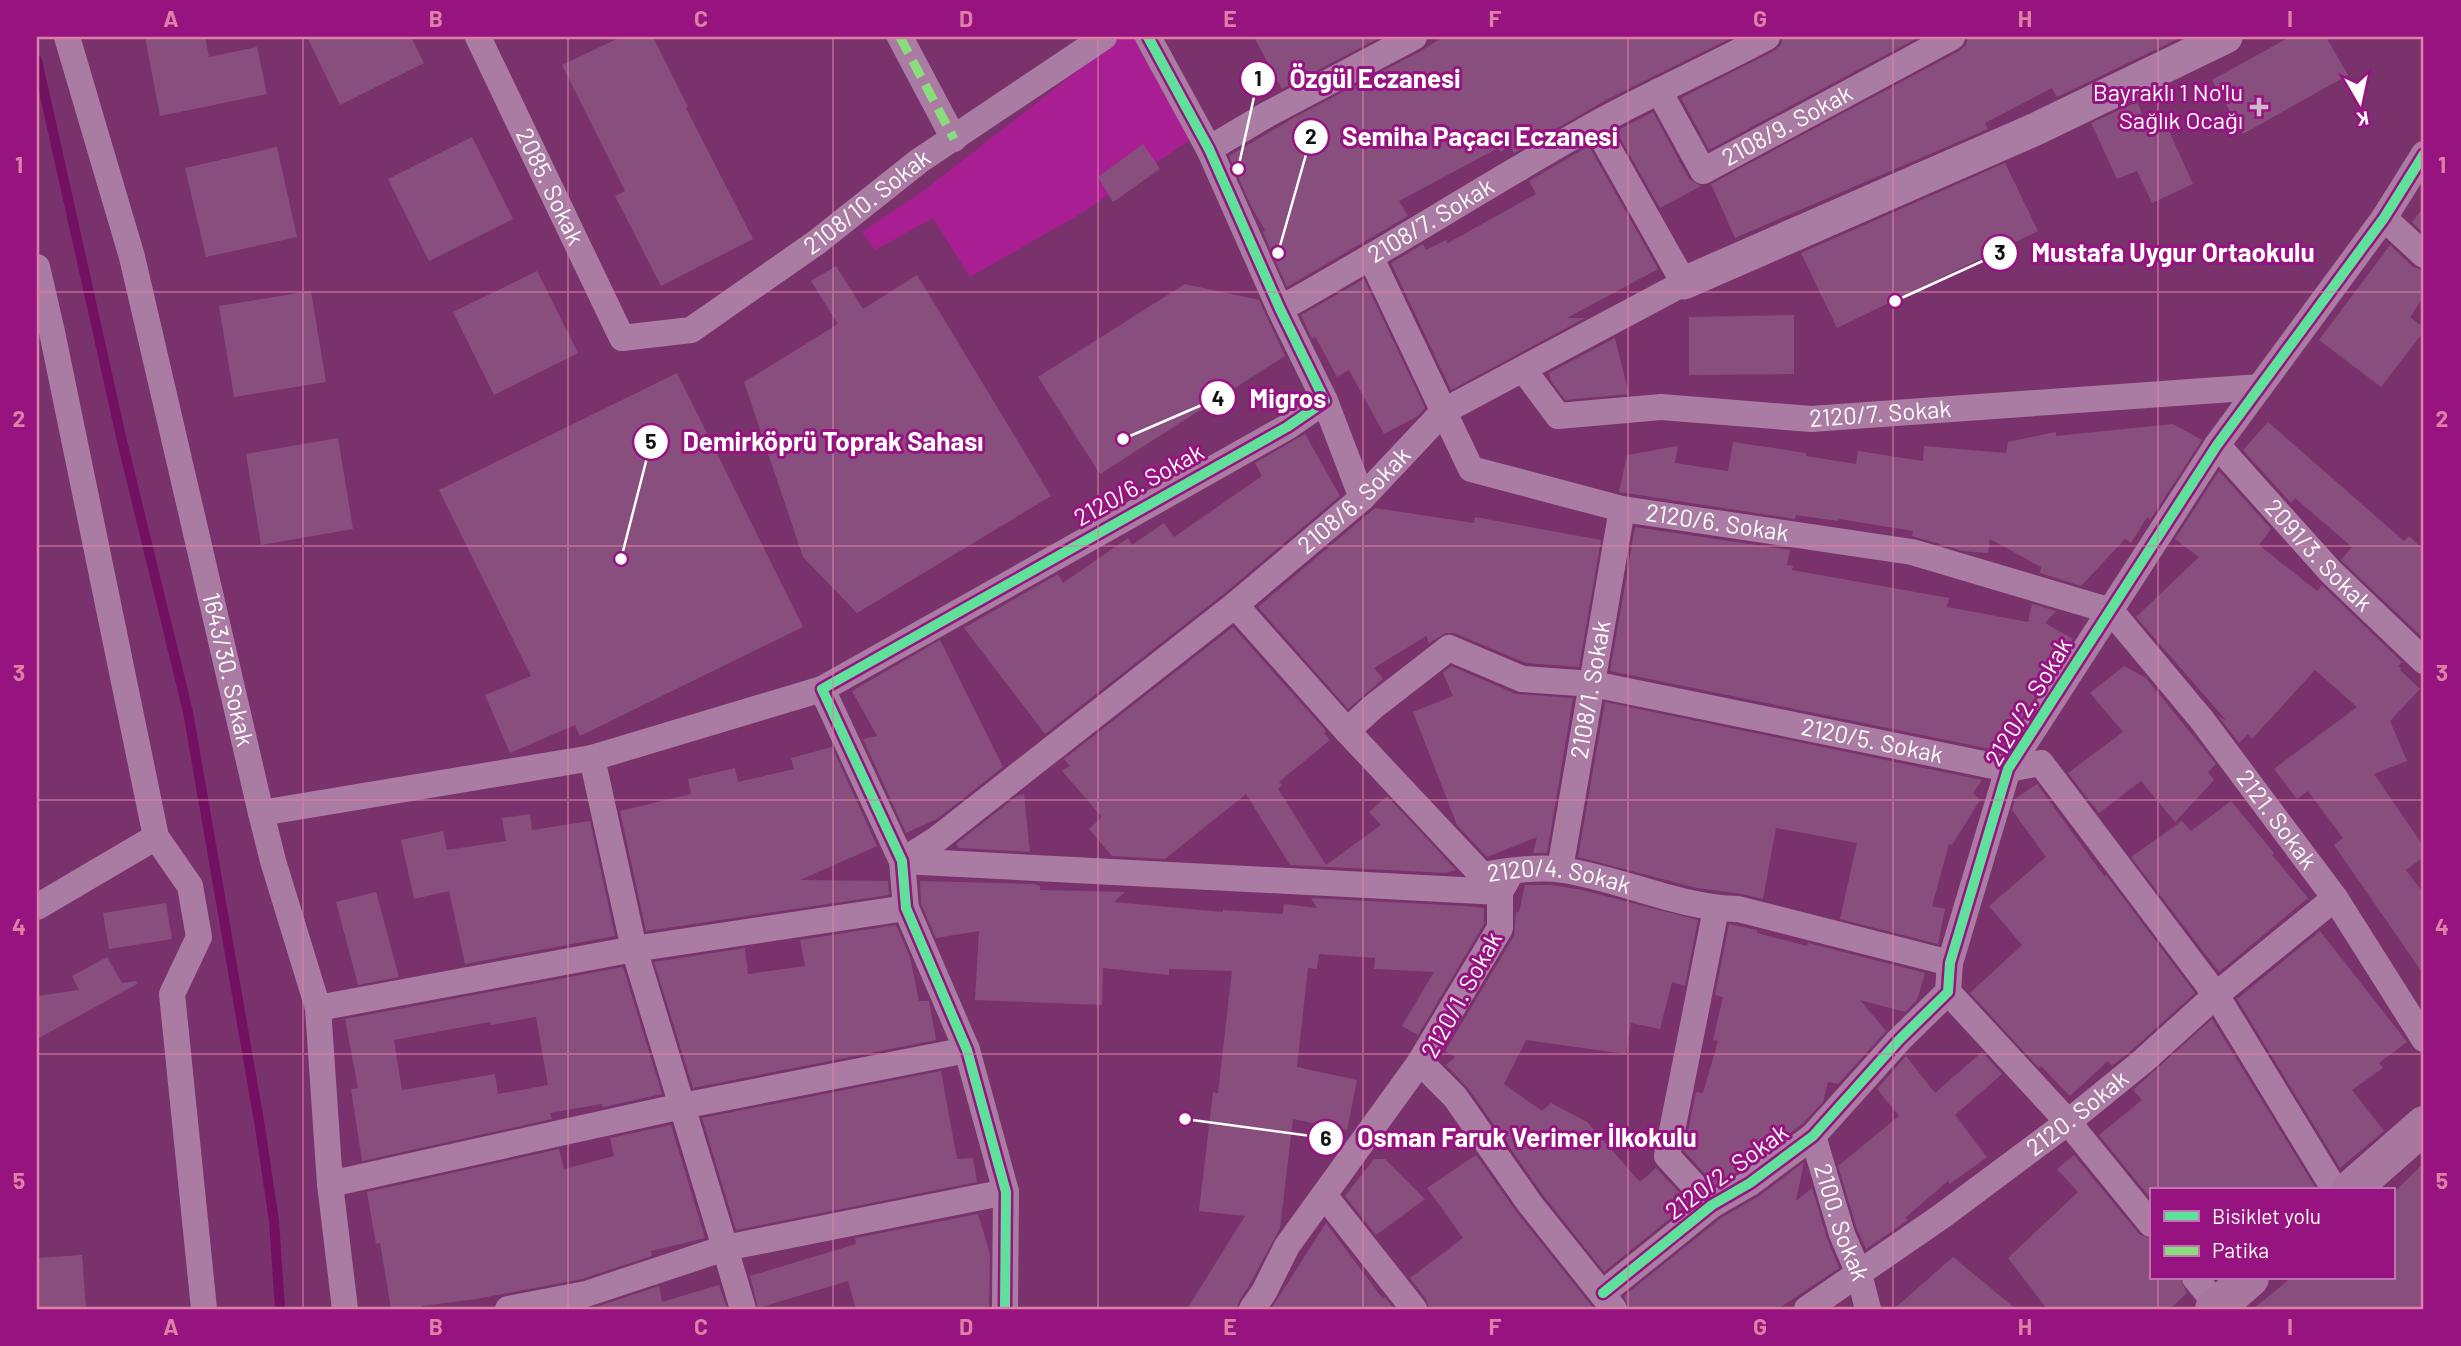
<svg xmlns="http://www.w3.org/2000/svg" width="2461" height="1346" font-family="Barlow,sans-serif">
  <rect width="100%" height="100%" fill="#79326c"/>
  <path fill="#a91f93" d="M1121 37H1134L1196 136 1080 214 970 277 933 218 875 250 862 232 922 192Z"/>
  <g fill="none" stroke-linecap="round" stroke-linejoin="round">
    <path stroke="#741061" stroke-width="10" d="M37 60 122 441 188 712 260 1127 274 1221 280 1309"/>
  </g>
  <path fill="#884f7e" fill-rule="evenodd" d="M145 37H205L209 57 257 47 267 94 160 116Z
    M307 37H411L424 63 340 105Z
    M621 37H653L688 107 686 108 753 239 661 286 615 196 625 191 562 65Z
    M1254 37H1381L1282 89Z
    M1443 37H1733L1606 100 1514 153 1510 146 1500 152 1498 148 1399 201 1408 216 1287 287 1263 232 1265 230 1252 208 1229 156 1297 116 1421 51Z
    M1783 37H1919L1709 150 1681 98 1774 51 1781 45Z
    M1968 37H2182L2057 97 2052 88 1985 123 1988 129 1735 238 1711 184 1959 51 1966 45Z
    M2290 37H2326L2348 75 2243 134 2212 80Z
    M2137 102 2149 129 2165 122 2193 184 2152 203 2137 171 2117 179 2091 123Z
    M1653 112 1689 179 1701 186 1660 208 1616 131Z
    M472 137 513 219 429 261 388 179Z
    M1143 144 1160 169 1113 202 1098 177Z
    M1589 146 1658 269 1567 318H1585L1451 390 1391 263 1423 244 1426 250 1446 240 1448 243 1536 194 1529 181Z
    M277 147 297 237 206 257 185 168Z
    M2005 163 2038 231 1837 328 1801 253Z
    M2424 207V234L2412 222Z
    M2390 245 2413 267 2424 270V296L2410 317 2424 328V331L2381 387 2319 340Z
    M836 266 863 309 917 275 1051 496 857 613 803 557 744 382 838 324 811 281Z
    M537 271 578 353 494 395 453 312Z
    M1364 279 1425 408 1418 416 1384 434 1349 370 1337 377 1315 336 1312 339 1301 315Z
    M1185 284 1259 300 1285 356 1100 474 1038 377Z
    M311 291 326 382 234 397 219 306Z
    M1794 315V374L1689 375V317Z
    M1615 338 1629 394 1565 400 1551 381 1549 373Z
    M677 373 803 627 580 736 575 725 510 753 485 695 531 676 439 490Z
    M2268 422 2404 541 2409 536 2424 550 2423 638 2341 560 2352 547 2295 498 2291 503 2243 450Z
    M2173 424 2202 440 2150 520 2147 517 2131 543 2125 539 2081 586 2040 573 2041 567 1990 539 1988 553 1963 551 1912 536 1913 531 1839 519 1838 521 1796 515 1795 519 1619 492 1627 455 1678 446 1675 463 1728 471 1733 442 1806 453V456L1856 464 1858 451 1923 461 1924 446 2006 453 2008 442 2056 432V436Z
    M1305 434 1340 496 1225 593 1045 734 964 628 1058 574 1063 583 1128 538 1132 545 1164 523 1174 537 1262 476 1255 463Z
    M338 438 353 529 261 545 246 454Z
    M2219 471 2271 529 2259 545 2317 591 2322 585 2402 662 2398 666 2401 668 2400 670 2420 689 2390 721 2407 761 2374 774 2424 847V857L2406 870 2424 894V975L2334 845 2343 838 2308 791 2297 799 2274 769 2357 707 2315 670 2252 739 2248 734 2239 743 2219 717 2226 720 2136 617 2199 557 2175 539Z
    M1375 508 1474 523 1475 517 1601 540 1579 667 1526 663 1454 633H1446L1429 643 1426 636 1374 668 1383 679 1348 709 1258 607Z
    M1635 527 1790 550 1787 565 1793 566 1792 570 1949 598 1947 607 2028 622 2032 604 2056 611 2045 623 2073 639 2000 751 1610 671Z
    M1233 627 1326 731 1324 733 1330 740 1279 782 1282 785 1278 789 1326 865 1381 825 1369 812 1387 796 1456 870 1446 873 1290 865 1246 794 1165 859 1112 856 1089 829 1102 817 1062 771 1070 766 1064 759Z
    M940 640 1003 767 937 819 906 833 863 739 877 736 852 691Z
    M1451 666 1516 694 1573 698 1547 853H1533L1537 837 1487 857 1457 825 1413 712 1453 696 1443 673Z
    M2124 666 2146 678 2216 764 2208 772 2214 780 2175 822 2141 781 2099 813 2068 773 2123 732 2090 693Z
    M1605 702 1982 780 1973 793 1980 800 1952 845 1949 844 1932 906 1945 909 1938 944 1840 919 1857 843 1776 828 1763 899 1742 894 1697 888 1578 857Z
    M832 747 877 846 800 880 888 881 889 895 646 931 620 811 691 794 688 779 735 768 738 782 794 769 791 758Z
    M2037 784 2104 876 2106 875 2195 993 2132 1050 2112 1066 2108 1061 2070 1096 2041 1066 2039 1068 1970 993 2022 945 1989 906 2046 857 2012 810 2015 799Z
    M1024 794 1030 852 959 848 956 844 1017 796Z
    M2231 801 2274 853 2272 855 2308 898 2219 972 2131 857 2182 821 2191 831Z
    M530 814 532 830 590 821 615 936 465 964 449 891 414 899 401 840 443 831 447 850 506 841 502 818Z
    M920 881 1034 884 1040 886V890L1125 892 1114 902 1223 912V910L1283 914 1284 904 1317 908 1311 898 1465 906 1484 908V924L1418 1035 1402 1026 1434 972 1374 969 1375 958 1319 954 1317 969 1308 968 1297 1067 1357 1080 1347 1130 1293 1119 1280 1228 1250 1284 1239 1301 1237 1309H1187L1245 1216 1199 1211 1213 1092 1218 1093 1232 971 1169 969V975L1103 968 1102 1005 975 1000 979 931 936 938 921 904Z
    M1525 885H1552L1582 890 1698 920 1685 986 1672 982 1660 1029 1631 1023 1626 1054 1526 1040 1504 1084 1542 1111 1551 1103 1587 1122 1640 1182 1656 1168 1689 1203 1604 1272 1543 1195 1468 1088 1446 1065 1455 1057 1445 1051 1514 936 1516 912H1519Z
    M376 892 399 977 358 985 336 902Z
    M166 903 172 939 109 949 103 913Z
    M1729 924 1757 930V933L1807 946 1808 943 1925 973 1917 1000 1905 1012 1860 1000 1886 1031 1838 1084 1828 1082 1823 1102 1802 1124 1741 1170 1715 1185 1684 1151 1696 1092 1703 1093 1718 1041 1713 1040 1723 997 1715 995Z
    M896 925 910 957 919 1001H929L936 1040 693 1088 654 962 745 948 748 974 805 966 800 940Z
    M2320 931 2407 1042 2379 1063 2383 1068 2352 1090 2384 1131 2340 1168 2237 999Z
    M107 957 122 983 136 981 137 984 37 1039V996L79 990 72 976Z
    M623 967 662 1094 603 1107 602 1104 550 1113 552 1119 362 1161 351 1089 358 1088 345 1019ZM536 1017 548 1085 498 1094 495 1074 402 1090 394 1040 490 1022 491 1025Z
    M2212 1019 2315 1187 2311 1190H2151V1199L2099 1135 2142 1100 2133 1090Z
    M1982 1052 2002 1074 1955 1115 1987 1157 1950 1184 1948 1181 1905 1218 1908 1220 1905 1222 1866 1249 1857 1229 1838 1166 1899 1116 1877 1089 1906 1056 1935 1093Z
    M941 1071 957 1159 973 1158 977 1182 736 1230 702 1118Z
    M671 1125 705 1238 651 1251 652 1256 582 1279 476 1299 422 1306 423 1309H391L380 1243 376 1244 367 1192 559 1149 564 1169 614 1156 610 1138Z
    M1476 1155 1518 1214 1594 1309H1429L1426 1299 1410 1278 1463 1238 1427 1188Z
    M2074 1155 2139 1234 2151 1239V1278H2180L2187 1293 2170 1309H2047L2008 1258 2078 1192 2057 1169Z
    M1374 1159H1385L1425 1199 1376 1235 1345 1196Z
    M1804 1162 1796 1201 1812 1188 1827 1238 1839 1268 1778 1309H1629L1624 1296 1721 1218 1759 1196Z
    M2424 1163V1309H2253L2291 1278H2393V1193Z
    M978 1214 990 1254 989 1309H856L848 1281 758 1308 750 1276 856 1244 855 1238Z
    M1326 1223 1383 1299 1385 1297 1394 1309H1271Z
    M82 1255 86 1309H37V1258Z
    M1953 1257 2016 1309H1894Z
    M719 1285 727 1309H590L659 1286 662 1302Z"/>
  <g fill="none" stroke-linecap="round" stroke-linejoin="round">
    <g stroke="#ab7ca3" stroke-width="26">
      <path id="s1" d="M67 37 132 257 261 813 273 861 318 1008 330 1184 345 1309"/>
      <path id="s2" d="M478 37 622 338 691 330 817 242 919 161 1104 37"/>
      <path d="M900 37 954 139"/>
      <path id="s3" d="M1659 91 1703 171 1952 37"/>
      <path d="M1209 149 1268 114 1414 37"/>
      <path d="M2384 218 2424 255"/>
      <path id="s4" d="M1371 258 1471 469 1622 509 1912 552 2111 611 2202 720 2335 898 2424 1039"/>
      <path d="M37 267 52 332 156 837 190 886 199 937 172 994 204 1309"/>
      <path id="s5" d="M1280 309C1386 250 1487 185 1592 126 1649 94 1709 68 1767 37"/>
      <path id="s6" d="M1523 369 1558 416 1661 407 1811 419 2260 387"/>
      <path d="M1325 401 1362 498"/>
      <path id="s7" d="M2217 445 2331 572 2424 661"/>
      <path id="s8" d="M1235 605 1347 731 1482 875C1508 871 1537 866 1563 870 1622 879 1679 908 1738 909L1950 963"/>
      <path id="s9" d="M1347 731 1373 707 1449 648 1522 679 1593 684 2008 769 2041 763 2216 995 2335 1190"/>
      <path d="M261 813 592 758 822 689"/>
      <path id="s10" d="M902 861 937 839 1235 605 1362 498 1444 411 1684 283 1595 125"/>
      <path d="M902 861 1500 892"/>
      <path id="s11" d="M1560 869 1622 509"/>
      <path d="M1508 878 1500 892V928L1420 1062 1455 1097 1530 1204 1614 1309"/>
      <path d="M37 907 156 837"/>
      <path d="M906 908 634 949 682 1106 967 1050"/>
      <path d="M1948 992 2068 1122 2151 1224"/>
      <path d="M318 1008 634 949 592 758"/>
      <path id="s12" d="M1813 1136 1842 1234 1859 1274 1868 1309"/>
      <path d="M330 1184 682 1106 725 1248 1006 1192"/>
      <path d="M1324 1195 1414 1309"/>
      <path d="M1712 1205 1667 1156 1716 909"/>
      <path d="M2195 1278 2218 1306"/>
      <path d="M1603 1293 1712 1205 1750 1183 1813 1136 1899 1040 1948 992 1950 963 2008 769 2217 445 2384 218 2424 154"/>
      <path d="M508 1309 586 1294 725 1248 743 1309"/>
      <path d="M1005 1309 1006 1192 967 1050 906 908 902 861 822 689 1287 427 1325 401 1280 309 1209 149 1148 37"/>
      <path d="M1252 1309 1264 1292 1287 1246 1420 1062"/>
      <path id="s13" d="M1807 1309 1942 1216 2068 1122 2142 1062 2216 995 2335 898"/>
    </g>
    <path stroke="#ab7ca3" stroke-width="33" d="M1684 283 2038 128 2226 37"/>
    <path stroke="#a8779f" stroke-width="38" d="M2350 1190 2424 1125
      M2214 1309 2250 1278"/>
    <path stroke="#8add7b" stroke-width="9" stroke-dasharray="18 9" stroke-linecap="butt" d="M900 37 954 139"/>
    <defs>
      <path id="cycleway" d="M1603 1293 1712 1205 1750 1183 1813 1136 1899 1040 1948 992 1950 963 2008 769 2217 445 2384 218 2424 154
        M1005 1309 1006 1192 967 1050 906 908 902 861 822 689 1287 427 1325 401 1280 309 1209 149 1148 37"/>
    </defs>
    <use href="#cycleway" stroke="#971480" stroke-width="15"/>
    <use href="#cycleway" stroke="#60e19b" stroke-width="10"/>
  </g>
  <path fill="none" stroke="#dd80a5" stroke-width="2" stroke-opacity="0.55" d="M303 37V1309M568 37V1309M833 37V1309M1098 37V1309M1363 37V1309M1628 37V1309M1893 37V1309M2158 37V1190M37 292H2424M37 546H2424M37 800H2424M37 1054H2424M2158 1278V1309"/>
  <path fill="#d0b7cc" stroke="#971480" stroke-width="2.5" d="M2255.5 96.5h7v7h7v7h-7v7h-7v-7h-7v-7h7z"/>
  <g text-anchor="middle" stroke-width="6" stroke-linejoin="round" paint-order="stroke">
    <g font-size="24" fill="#fff" stroke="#971480" text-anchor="end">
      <text x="2243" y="101">Bayraklı 1 No'lu<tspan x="2243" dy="28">Sağlık Ocağı</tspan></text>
    </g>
    <g font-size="24" fill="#fff" stroke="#971480">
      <text dy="8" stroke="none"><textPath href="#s3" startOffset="187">2108/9. Sokak</textPath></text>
      <text dy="8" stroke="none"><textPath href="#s2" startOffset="166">2085. Sokak</textPath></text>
      <text dy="8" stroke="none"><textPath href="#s2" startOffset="621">2108/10. Sokak</textPath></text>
      <text dy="8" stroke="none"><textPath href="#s5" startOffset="175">2108/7. Sokak</textPath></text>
      <text dy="8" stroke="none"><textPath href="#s6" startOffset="382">2120/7. Sokak</textPath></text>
      <text transform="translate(1139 485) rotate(-29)" y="8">2120/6. Sokak</text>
      <text dy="8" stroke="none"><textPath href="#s10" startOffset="579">2108/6. Sokak</textPath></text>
      <text dy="8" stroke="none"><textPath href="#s4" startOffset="486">2120/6. Sokak</textPath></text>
      <text dy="8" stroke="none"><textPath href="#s7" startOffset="150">2091/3. Sokak</textPath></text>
      <text dy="8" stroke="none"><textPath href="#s1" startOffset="653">1643/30. Sokak</textPath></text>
      <text dy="8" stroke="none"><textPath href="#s11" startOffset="182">2108/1. Sokak</textPath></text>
      <text transform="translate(2029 702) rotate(-59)" y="8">2120/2. Sokak</text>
      <text dy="8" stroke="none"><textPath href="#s9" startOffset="567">2120/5. Sokak</textPath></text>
      <text dy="8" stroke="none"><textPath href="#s4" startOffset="1157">2121. Sokak</textPath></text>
      <text dy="8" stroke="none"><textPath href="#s8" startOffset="444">2120/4. Sokak</textPath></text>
      <text transform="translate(1462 995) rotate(-61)" y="8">2120/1. Sokak</text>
      <text dy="8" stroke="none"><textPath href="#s13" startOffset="334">2120. Sokak</textPath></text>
      <text transform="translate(1727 1172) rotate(-36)" y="8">2120/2. Sokak</text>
      <text dy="8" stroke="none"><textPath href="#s12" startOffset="91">2100. Sokak</textPath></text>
    </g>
  </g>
  <path fill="none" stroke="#fff" stroke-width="2.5" d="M1238 169L1258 79M1278 253L1311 137M1895 301L2000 253M1123 439L1218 398M621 559L651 442M1185 1119L1326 1138"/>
  <g fill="#fff" stroke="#971480" stroke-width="2.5">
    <circle cx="1238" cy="169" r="7"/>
    <circle cx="1278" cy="253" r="7"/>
    <circle cx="1895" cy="301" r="7"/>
    <circle cx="1123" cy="439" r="7"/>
    <circle cx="621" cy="559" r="7"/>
    <circle cx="1185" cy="1119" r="7"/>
    <circle cx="1258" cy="79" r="18"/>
    <circle cx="1311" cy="137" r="18"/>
    <circle cx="2000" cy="253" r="18"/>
    <circle cx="1218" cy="398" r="18"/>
    <circle cx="651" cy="442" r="18"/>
    <circle cx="1326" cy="1138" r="18"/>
  </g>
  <g font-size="21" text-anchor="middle" font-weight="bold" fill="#111">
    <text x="1258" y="86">1</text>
    <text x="1311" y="144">2</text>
    <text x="2000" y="260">3</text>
    <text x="1218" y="406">4</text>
    <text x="651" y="449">5</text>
    <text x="1326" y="1146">6</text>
  </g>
  <g font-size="26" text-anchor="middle" font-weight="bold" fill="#fff" stroke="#971480" stroke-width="6" stroke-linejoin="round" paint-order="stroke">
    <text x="1375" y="88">Özgül Eczanesi</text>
    <text x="1480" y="146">Semiha Paçacı Eczanesi</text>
    <text x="2173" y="262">Mustafa Uygur Ortaokulu</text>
    <text x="1288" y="408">Migros</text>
    <text x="833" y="451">Demirköprü Toprak Sahası</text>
    <text x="1527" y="1147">Osman Faruk Verimer İlkokulu</text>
  </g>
  <rect width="2461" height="1346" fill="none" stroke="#971480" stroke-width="77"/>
  <rect x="2150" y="1188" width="245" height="91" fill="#971480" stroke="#c172b3" stroke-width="2"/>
  <rect x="2164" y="1211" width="35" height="10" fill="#60e19b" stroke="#c172b3" stroke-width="2"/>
  <text x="2212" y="1224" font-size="21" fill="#ffffff">Bisiklet yolu</text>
  <rect x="2164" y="1246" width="35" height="10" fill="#8add7b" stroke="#c172b3" stroke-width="2"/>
  <text x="2212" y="1258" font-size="21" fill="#ffffff">Patika</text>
  <g transform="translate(2360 102) rotate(171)" stroke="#971480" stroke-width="5" paint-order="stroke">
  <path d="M0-5L12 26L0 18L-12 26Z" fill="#ffffff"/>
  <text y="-10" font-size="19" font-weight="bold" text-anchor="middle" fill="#ffffff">K</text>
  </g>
  <rect x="38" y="38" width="2384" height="1270" fill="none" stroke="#dd80a5" stroke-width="2.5"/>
  <g font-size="23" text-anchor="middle" font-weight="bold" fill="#dd80a5">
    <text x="171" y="27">A</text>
    <text x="436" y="27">B</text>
    <text x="701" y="27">C</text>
    <text x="966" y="27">D</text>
    <text x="1230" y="27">E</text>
    <text x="1495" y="27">F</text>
    <text x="1760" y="27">G</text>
    <text x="2025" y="27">H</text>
    <text x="2290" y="27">I</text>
    <text x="19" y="173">1</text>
    <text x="2442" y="173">1</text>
    <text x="19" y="427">2</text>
    <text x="2442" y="427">2</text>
    <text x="19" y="681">3</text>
    <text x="2442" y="681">3</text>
    <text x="19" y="935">4</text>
    <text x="2442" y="935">4</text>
    <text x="19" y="1189">5</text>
    <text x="2442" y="1189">5</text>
    <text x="171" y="1335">A</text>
    <text x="436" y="1335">B</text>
    <text x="701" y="1335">C</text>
    <text x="966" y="1335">D</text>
    <text x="1230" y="1335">E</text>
    <text x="1495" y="1335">F</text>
    <text x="1760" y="1335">G</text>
    <text x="2025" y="1335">H</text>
    <text x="2290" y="1335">I</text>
  </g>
</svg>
